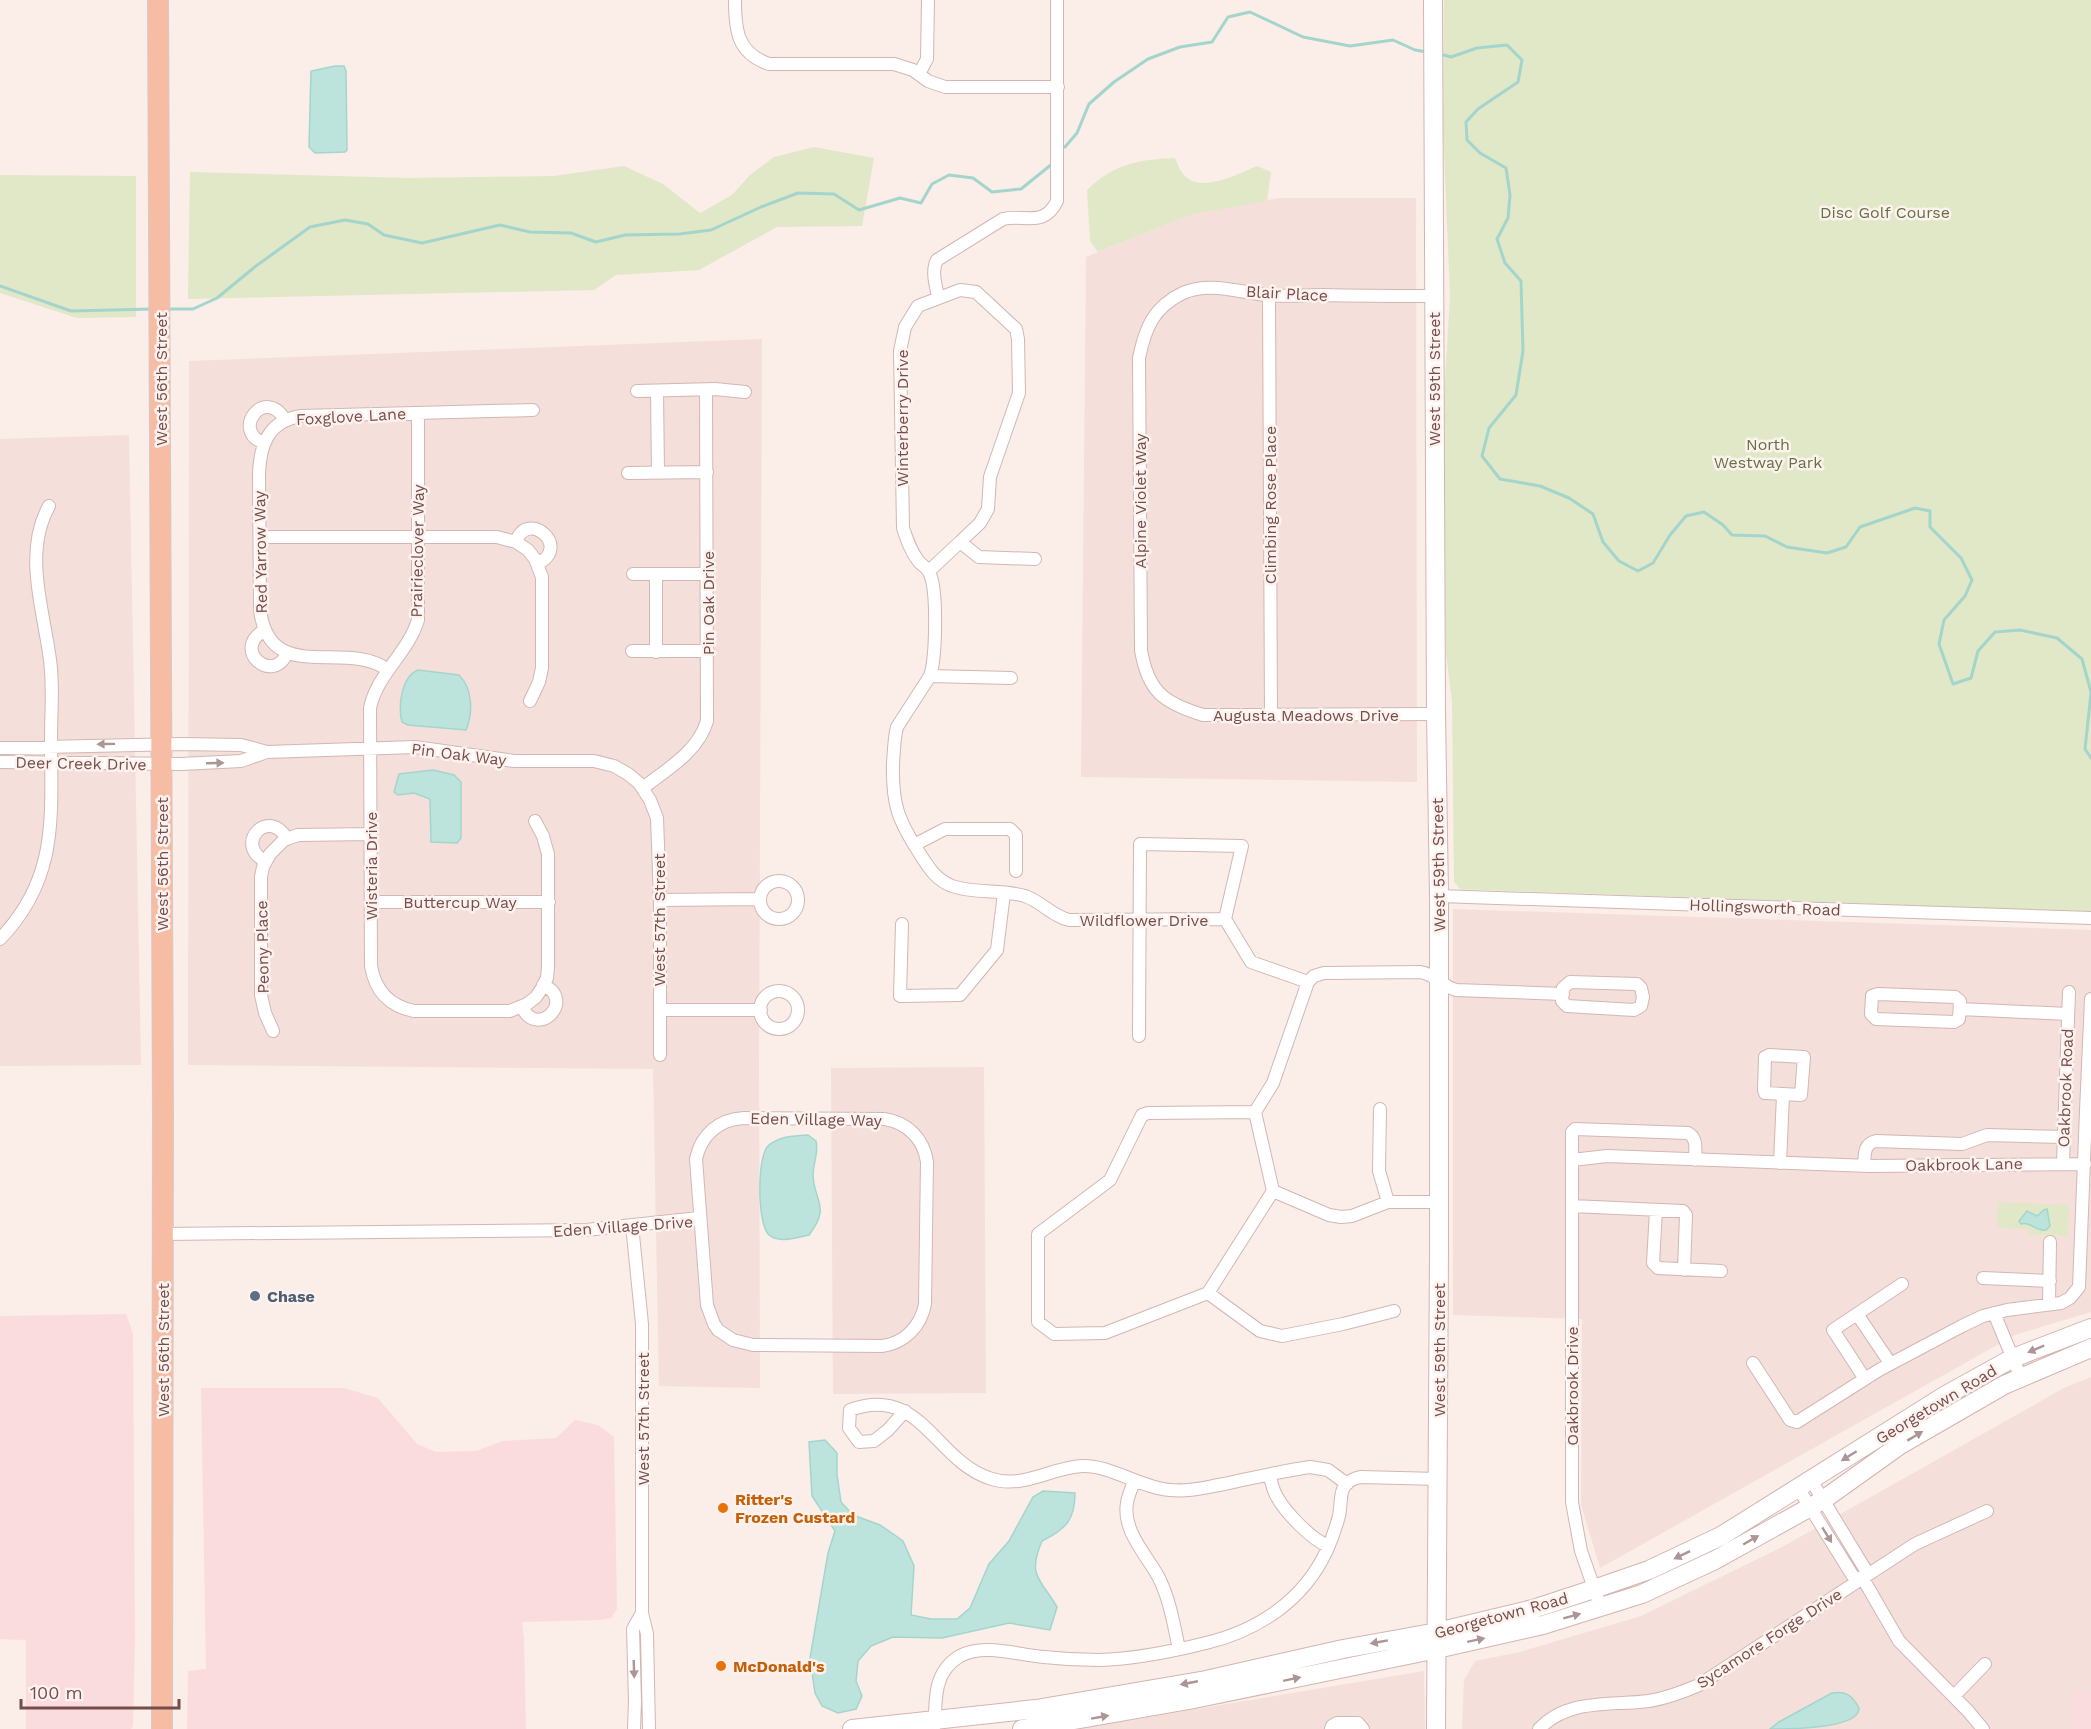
<svg xmlns="http://www.w3.org/2000/svg" width="2091" height="1729" font-family="'Work Sans',sans-serif">
  <rect width="100%" height="100%" fill="#fbede8"/>
  <path fill="#f4dfda" d="M1279 198H1416L1417 782 1081 777 1086 257 1193 214Z
    M762 339 759 1066 760 1388 659 1386 653 1069 188 1065 189 361Z
    M129 435 141 1065 0 1066V439Z
    M1453 909 2091 930V1312L2015 1335 1600 1568 1581 1505 1582 1319 1453 1315Z
    M984 1067 986 1393 833 1394 831 1068Z
    M2091 1377V1692H2073V1729H1462L1464 1680 1475 1661 1520 1652 1641 1616 1784 1546 2064 1388Z
    M1424 1671 1425 1729H1078Z"/>
  <path fill="#fbdcde" d="M126 1314 133 1333 135 1637 133 1726 131 1729H26V1640L0 1639V1316Z
    M201 1388H344L378 1398 417 1444 436 1452 477 1451 502 1441 556 1438 575 1420 598 1425 614 1437 617 1609 611 1618 601 1620 522 1622 524 1639 526 1729H187L188 1671 206 1669Z
    M2073 1692H2091V1729H2073Z"/>
  <path fill="#e0e8c7" d="M1444 0H2091V912L1460 889 1454 882 1452 701 1446 654 1443 416 1450 295 1443 128Z
    M814 147 874 158 862 226 777 227 699 270 616 275 594 290 188 299 190 172 409 178 554 176 624 166 663 184 700 213 732 195 750 175 774 157Z
    M1175 158C1177 163 1180 171 1184 175 1201 194 1238 174 1257 166L1271 172 1267 201 1193 214 1098 252 1090 241 1087 190C1115 163 1138 160 1175 158Z
    M0 175 136 176V317L77 318 0 293Z
    M1998 1202 2069 1205 2068 1236 2028 1234V1229L1997 1228Z"/>
  <path fill="#bde4dc" stroke="#a4d5cc" stroke-width="1.5" d="M335 66H344L346 71 347 150 345 152 315 153 309 147 311 71Z
    M418 670 459 675C473 689 473 713 466 730L408 725 402 722C398 707 401 677 418 670Z
    M433 770 454 775 461 782V838L457 843 431 842 430 799 414 793 398 795 394 792 399 774Z
    M808 1135 816 1141C819 1153 813 1163 813 1175 814 1202 831 1206 809 1235 797 1237 780 1244 769 1235 757 1224 757 1157 768 1146 779 1136 794 1136 808 1135Z
    M2047 1209 2050 1226 2046 1230C2036 1232 2031 1221 2021 1224L2019 1221 2027 1211 2037 1216 2044 1210Z
    M825 1440 837 1453V1475L841 1502 853 1515 880 1525 903 1541 914 1566 911 1615 931 1619H957L970 1608 989 1564 1009 1541 1033 1497 1043 1491 1075 1493C1075 1520 1066 1529 1042 1541 1027 1576 1040 1578 1057 1607L1050 1630 1009 1623 942 1638 893 1637 871 1646 858 1661 856 1681 862 1696 856 1709 838 1713 822 1706 815 1693 810 1658 828 1553 835 1531 812 1496 809 1442Z
    M1832 1693C1846 1691 1852 1695 1859 1708 1859 1729 1788 1729 1770 1729L1779 1722Z"/>
  <g fill="none" stroke-linecap="round" stroke-linejoin="round">
    <path stroke="#a4d5cc" stroke-width="3" d="M1440 54 1451 57 1477 48 1507 45 1522 60 1518 82 1478 109 1466 122 1467 140 1480 153 1506 168 1510 195 1508 218 1497 239 1505 263 1521 281 1523 351 1516 395 1489 428 1482 456 1500 479 1540 486 1569 498 1593 514 1603 542 1619 561 1638 571 1653 563 1670 535 1686 516 1704 512 1723 525 1732 535 1765 536 1787 547 1827 553 1846 547 1860 527 1915 508 1930 511V527L1961 558 1972 580 1965 596 1944 620 1939 644 1953 684 1971 678 1978 651 1995 632 2020 630 2057 638 2082 659 2091 692
      M1065 147 1077 133 1089 104 1114 82 1148 59 1180 47 1212 42 1228 17 1250 12 1303 37 1350 46 1393 40 1415 50 1427 52
      M0 286 71 311 152 309
      M165 309H193L217 298 256 266 310 227 345 220 368 224 384 235 422 243 500 225 530 232 571 233 596 242 625 235 679 234 711 230 761 207 798 193 834 194 859 210 900 198 921 203 932 184 949 175 973 178 992 192 1021 189 1052 164
      M2091 693 2085 749 2091 758"/>
    <defs>
      <path id="street" d="M735 0C735 30 737 53 769 64H894L913 70 928 81 945 87H1058
        M919 74 927 59 928 0
        M1269 295 1271 716
        M1434 296C1397 296 1360 296 1324 295 1305 295 1287 297 1269 295 1240 293 1210 281 1183 293 1153 307 1145 329 1139 358L1141 650C1148 692 1164 703 1203 715L1436 714
        M938 297C936 285 931 271 937 260L1003 219C1025 214 1044 228 1057 201V0
        M637 391 715 389 745 392
        M657 391 658 473
        M418 413V620C408 653 377 674 370 708L371 966C375 990 389 1006 414 1011H510L527 1004 536 997 542 988 547 978 548 967V854L543 836 535 821
        M264 443C230 431 265 385 285 420
        M628 473 707 472
        M260 537H497L516 542 528 550 535 559 542 577V668L539 682 530 701
        M516 542C527 508 573 547 537 564
        M960 542 980 523 988 509 990 477 1019 393 1018 339 1016 329 976 292 960 290 918 306 905 327 900 351 903 528C907 540 911 552 919 562 922 565 927 568 929 572 938 588 936 658 930 676L1011 678
        M929 571 960 542 979 557 1035 559
        M633 574H707
        M265 630C230 649 273 686 287 653
        M632 651H708
        M656 652V574
        M388 670C345 638 270 687 260 610L259 474C260 445 268 421 301 416L533 410
        M930 676 897 727C894 739 894 751 893 763 892 805 898 820 920 854 929 868 936 880 952 886 975 894 1002 889 1025 896 1042 902 1052 916 1069 920L1225 919
        M0 748 181 744 241 745 267 752
        M0 762 181 764 241 761 267 752 415 747 514 761H594L614 766 628 774 639 783 650 800 657 818 660 900V1055
        M643 788C667 769 698 752 707 721L706 391
        M914 845 945 829H1010L1016 835V871
        M265 861C233 844 269 806 287 839
        M760 900a19 19 0 1 1 38 0a19 19 0 1 1-38 0Z
        M1439 896 2091 918
        M660 900 760 899
        M371 902H549
        M1225 919 1251 962 1308 982
        M902 924 900 996 960 995 997 950 1004 893
        M0 939C59 878 51 816 51 739 51 711 54 681 49 653 42 605 24 551 49 506
        M1570 982 1637 984 1641 988 1643 997 1641 1006 1634 1010 1567 1006 1562 1001 1563 988Z
        M760 1010a19 19 0 1 1 38 0a19 19 0 1 1-38 0Z
        M1878 994 1955 997 1960 1001 1959 1019 1954 1022 1876 1019 1871 1014 1872 996Z
        M2091 999 2086 1111H2091
        M522 1007C537 1040 577 1000 543 985
        M1960 1009 2068 1014
        M660 1010H761
        M273 1031 265 1013 261 995V877L263 867 270 854 284 840 298 835 371 834
        M1139 1036 1140 844 1242 846 1225 919
        M1769 1055 1804 1057 1801 1095 1765 1093 1764 1090 1765 1057Z
        M1380 1109 1379 1171 1388 1202
        M1255 1112 1148 1113 1142 1115 1110 1180 1038 1234V1322L1054 1334 1105 1333 1208 1293 1273 1191
        M744 1118 884 1119C907 1122 924 1139 927 1162L925 1304C921 1326 905 1343 882 1346L753 1345 733 1340 718 1330 714 1324 707 1305 696 1159C701 1135 719 1119 744 1118Z
        M1572 1160 1607 1156 1869 1166 2085 1164
        M1780 1163 1783 1095
        M2063 1163 2069 992
        M1864 1166C1865 1155 1863 1144 1876 1141L1962 1144 1987 1135 2064 1137
        M1273 1191 1255 1112 1273 1083 1308 982 1314 976 1324 973 1420 972C1435 974 1442 986 1456 990L1563 994
        M1273 1191 1329 1215 1341 1217 1352 1216 1388 1202H1439
        M1572 1206 1683 1211 1686 1215 1684 1270
        M1656 1210 1653 1263 1658 1268 1721 1271
        M632 1225 642 1324V1613L647 1634 649 1729
        M163 1234 586 1230 699 1218
        M1983 1278 2050 1281
        M1208 1293 1260 1331 1282 1336 1343 1324 1394 1311
        M2049 1304 2050 1242
        M1994 1313 2021 1378
        M1857 1314 1890 1363
        M1753 1363 1790 1420 1797 1422 1879 1370 1962 1326 1983 1316 2007 1310 2061 1303 2070 1298 2079 1287 2086 1111
        M1865 1379 1833 1330 1902 1284
        M905 1411 888 1430 874 1441 859 1442 849 1428 850 1410C920 1384 935 1460 989 1478 1022 1490 1049 1468 1082 1466 1111 1465 1141 1488 1170 1490 1189 1492 1206 1487 1224 1484 1253 1478 1281 1471 1310 1467L1328 1470 1347 1484
        M1270 1475C1271 1482 1273 1490 1277 1497 1286 1513 1311 1539 1328 1546
        M1811 1480 1868 1574
        M1134 1481C1132 1488 1128 1495 1127 1503 1122 1531 1147 1555 1159 1578 1170 1600 1174 1626 1179 1649
        M1798 1488 1856 1581
        M1862 1577 1899 1641 1968 1711 1983 1729
        M1601 1608 1581 1551 1572 1502V1132L1575 1129 1688 1133C1698 1138 1695 1150 1695 1160
        M1954 1696 1985 1664
        M935 1725C935 1699 934 1671 960 1656 984 1643 1018 1655 1044 1657 1062 1659 1080 1660 1099 1660 1135 1659 1170 1652 1206 1643 1259 1630 1304 1600 1327 1550 1332 1539 1336 1527 1339 1516 1341 1507 1340 1496 1343 1489 1346 1482 1354 1478 1361 1477L1438 1479
        M634 1729 635 1701 633 1629 642 1613
        M1331 1729 1332 1726 1337 1723H1358L1363 1729
        M1539 1729C1568 1698 1611 1706 1649 1701 1667 1698 1683 1692 1699 1685L1915 1544 1987 1511"/>
      <path id="secondary" d="M1433 0 1436 714 1439 896V1251L1436 1729
        M852 1729 1036 1709 1206 1680 1343 1649 1437 1632 1533 1609 1594 1589 1649 1570 1721 1536 1946 1395 2013 1358 2091 1328
        M1022 1729 1189 1700 1437 1649 1543 1625 1642 1594 1715 1560 1823 1500 1900 1445 2004 1385 2091 1348"/>
      <path id="primary" d="M158 0 163 1112 162 1729"/>
    </defs>
    <use href="#street" stroke="#d2b7b3" stroke-width="14"/>
    <use href="#secondary" stroke="#d4b4b1" stroke-width="20"/>
    <use href="#primary" stroke="#d5caca" stroke-width="22"/>
    <use href="#street" stroke="#fff" stroke-width="12"/>
    <use href="#secondary" stroke="#fff" stroke-width="18"/>
    <use href="#primary" stroke="#f6bca4" stroke-width="20"/>
  </g>
  <defs><path id="oneway-solid" d="M-6-.8H1V-3.2L6.5 0L1 3.2V.8H-6Z" transform="scale(1.5)"/></defs>
  <g fill="#ac9594">
    <use href="#oneway-solid" transform="translate(106 744) rotate(179)"/>
    <use href="#oneway-solid" transform="translate(215 763) rotate(-2)"/>
    <use href="#oneway-solid" transform="translate(2036 1349) rotate(157)"/>
    <use href="#oneway-solid" transform="translate(1915 1436) rotate(-31)"/>
    <use href="#oneway-solid" transform="translate(1849 1456) rotate(148)"/>
    <use href="#oneway-solid" transform="translate(1827 1535) rotate(58)"/>
    <use href="#oneway-solid" transform="translate(1751 1540) rotate(-30)"/>
    <use href="#oneway-solid" transform="translate(1682 1555) rotate(154)"/>
    <use href="#oneway-solid" transform="translate(1572 1616) rotate(-15)"/>
    <use href="#oneway-solid" transform="translate(1476 1640) rotate(-12)"/>
    <use href="#oneway-solid" transform="translate(1379 1642) rotate(170)"/>
    <use href="#oneway-solid" transform="translate(634 1669) rotate(88)"/>
    <use href="#oneway-solid" transform="translate(1292 1679) rotate(-12)"/>
    <use href="#oneway-solid" transform="translate(1189 1683) rotate(169)"/>
    <use href="#oneway-solid" transform="translate(1100 1717) rotate(-10)"/>
  </g>
  <circle fill="#5c6f8a" stroke="#fef2ee" stroke-width="2" cx="255" cy="1296" r="6"/>
  <g fill="#e8710a" stroke="#fef2ee" stroke-width="2">
    <circle cx="723" cy="1508" r="6"/>
    <circle cx="721" cy="1666" r="6"/>
  </g>
  <g text-anchor="middle" stroke-width="5" stroke-linejoin="round" paint-order="stroke">
    <g font-size="16" fill="#627343" stroke="#fef2ee">
      <text x="1885" y="218">Disc Golf Course</text>
      <text x="1768" y="450">North<tspan x="1768" dy="18">Westway Park</tspan></text>
    </g>
    <g font-size="16" fill="#744e4d" stroke="#fef2ee">
      <text transform="translate(1287 293) rotate(3)" y="6">Blair Place</text>
      <text transform="translate(161 379) rotate(-90)" y="6">West 56th Street</text>
      <text transform="translate(1434 379) rotate(-90)" y="6">West 59th Street</text>
      <text transform="translate(351 416) rotate(-3)" y="6">Foxglove Lane</text>
      <text transform="translate(902 418) rotate(-90)" y="6">Winterberry Drive</text>
      <text transform="translate(1140 501) rotate(-90)" y="6">Alpine Violet Way</text>
      <text transform="translate(1270 505) rotate(-90)" y="6">Climbing Rose Place</text>
      <text transform="translate(417 551) rotate(-89)" y="6">Prairieclover Way</text>
      <text transform="translate(260 552) rotate(-91)" y="6">Red Yarrow Way</text>
      <text transform="translate(708 603) rotate(-90)" y="6">Pin Oak Drive</text>
      <text x="1306" y="721">Augusta Meadows Drive</text>
      <text transform="translate(459 754) rotate(7)" y="6">Pin Oak Way</text>
      <text transform="translate(81 763) rotate(1)" y="6">Deer Creek Drive</text>
      <text transform="translate(162 864) rotate(-90)" y="6">West 56th Street</text>
      <text transform="translate(1438 865) rotate(-91)" y="6">West 59th Street</text>
      <text transform="translate(371 866) rotate(-90)" y="6">Wisteria Drive</text>
      <text x="460" y="908">Buttercup Way</text>
      <text transform="translate(1765 907) rotate(2)" y="6">Hollingsworth Road</text>
      <text transform="translate(659 920) rotate(-90)" y="6">West 57th Street</text>
      <text x="1144" y="926">Wildflower Drive</text>
      <text transform="translate(262 947) rotate(-91)" y="6">Peony Place</text>
      <text transform="translate(2065 1088) rotate(-88)" y="6">Oakbrook Road</text>
      <text transform="translate(816 1119) rotate(1)" y="6">Eden Village Way</text>
      <text transform="translate(1964 1164) rotate(-1)" y="6">Oakbrook Lane</text>
      <text transform="translate(623 1226) rotate(-4)" y="6">Eden Village Drive</text>
      <text transform="translate(163 1350) rotate(-90)" y="6">West 56th Street</text>
      <text transform="translate(1439 1350) rotate(-90)" y="6">West 59th Street</text>
      <text transform="translate(1572 1386) rotate(-90)" y="6">Oakbrook Drive</text>
      <text transform="translate(1936 1404) rotate(-31)" y="6">Georgetown Road</text>
      <text transform="translate(643 1419) rotate(-90)" y="6">West 57th Street</text>
      <text transform="translate(1501 1615) rotate(-15)" y="6">Georgetown Road</text>
      <text transform="translate(1769 1638) rotate(-33)" y="6">Sycamore Forge Drive</text>
    </g>
    <g font-size="16" font-weight="bold" fill="#4e5e75" stroke="#fef2ee" text-anchor="start">
      <text x="267" y="1302">Chase</text>
    </g>
    <g font-size="16" font-weight="bold" fill="#c56008" stroke="#fef2ee" text-anchor="start">
      <text x="735" y="1505">Ritter's<tspan x="735" dy="18">Frozen Custard</tspan></text>
      <text x="733" y="1672">McDonald's</text>
    </g>
  </g>
  <path d="M21 1699v9h158v-9" fill="none" stroke="#744e4d" stroke-width="3"/>
  <text x="30" y="1699" font-size="18" fill="#744e4d" stroke="#fef2ee" stroke-width="4.5" paint-order="stroke">100 m</text>
</svg>
